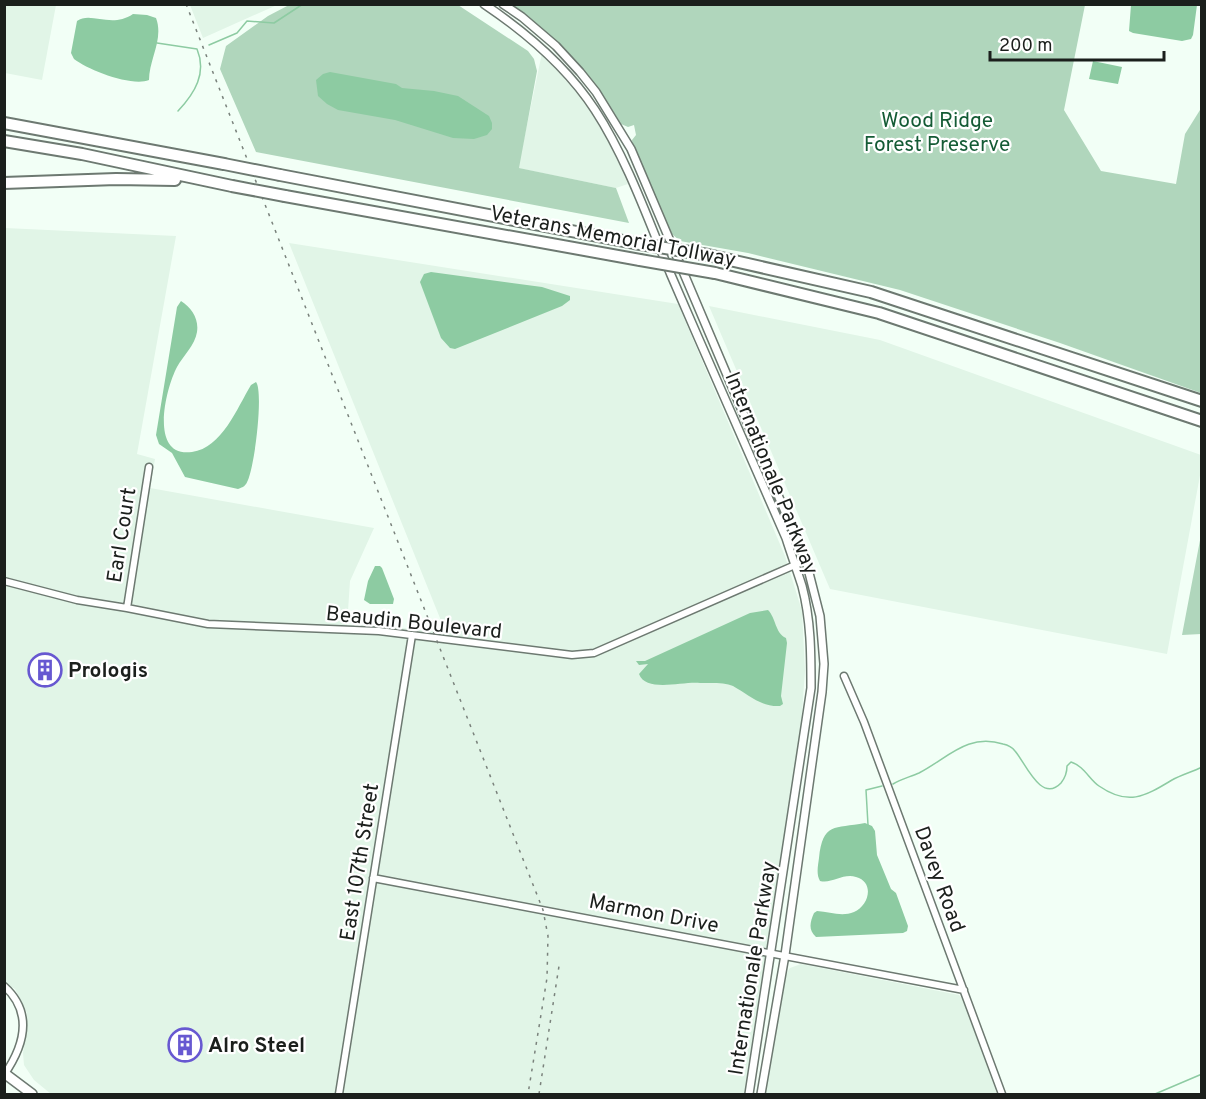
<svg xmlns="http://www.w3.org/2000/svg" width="1206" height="1099" font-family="Overpass,sans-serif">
  <rect width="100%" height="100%" fill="#f2fff6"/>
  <path fill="#e1f5e7" d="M4 5H56L42 80 5 73Z
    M190 5H277L203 38Z
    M542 53 585 102 612 148 628 184 616 188 518 168Z
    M5 228 176 236 137 454 155 459 150 488 374 528 350 581 347 626H385L446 633 289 243 678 304 785 556 802 611 805 671 801 726 744 1094H51L34 1080 24 1065 23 1053 26 1035 27 1013 15 989 5 983Z
    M709 306 880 340 1201 455V470L1167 654 830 589Z
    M801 964 959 995 963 1000 997 1094H764L784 977 790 968Z"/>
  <path fill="#b0d6bc" d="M289 5H458L528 51 534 59 537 71 519 168 616 188 629 223 256 152 220 69 226 46 268 16Z
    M511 5H1085L1064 110 1101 171 1176 184 1185 134 1200 110 1201 104V393L1060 343 900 290 748 253 680 241 672 234 633 149 632 140 636 135 634 125 628 127 621 124C593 76 557 36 511 5Z
    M1201 535V634L1182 635Z"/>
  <path fill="#8dcba2" d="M1131 5H1197L1193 35 1191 39 1182 41 1133 33 1129 31Z
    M133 14 147 15 156 18C164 39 149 59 149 80 132 87 88 70 74 59L71 53 77 21C91 11 111 29 133 14Z
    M1093 61 1122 67 1118 84 1089 79Z
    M330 72 396 84 402 88 434 91 458 96 489 116 492 123V129L487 135 474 139 453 138 395 120 338 110 327 104 318 96 316 80 323 74Z
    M431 272 542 287 570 296V300L562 306 455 349 450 348 441 338 420 282 424 274Z
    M181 301C192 308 199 319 197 332 195 345 183 356 177 367 165 390 149 458 192 452 222 448 237 408 251 385L256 382C264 392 254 474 246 484 243 488 242 487 238 489L185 477 172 453 159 444 156 435 177 307Z
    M375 566H380L382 568 394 599 393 604H370L364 600 368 581Z
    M768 610C776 618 775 633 786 638L787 643 781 696 783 704 780 706C761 707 749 695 733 686 725 682 709 683 700 683 683 681 646 693 639 674L648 664 639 665 636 661H645L750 613Z
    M865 823 872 826 875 831 877 855 891 889 896 893 908 926 907 931 903 933 816 937C808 930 810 922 814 913L817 911C830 912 842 917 854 912 869 906 875 882 856 877 843 873 832 884 820 881 816 874 818 866 819 858 823 822 834 829 865 823Z"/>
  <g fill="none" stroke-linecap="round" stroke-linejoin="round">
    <path stroke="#8dcba2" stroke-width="1.5" d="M157 43 197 49C207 73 195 93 178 111
      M209 45 237 33 247 21 274 23 303 4
      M893 784C901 779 910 777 919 773 948 758 967 733 1003 744 1008 745 1012 747 1015 751 1025 762 1041 804 1061 783 1065 778 1067 773 1067 766L1071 762C1084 766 1089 779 1099 786 1128 806 1144 797 1172 780 1181 775 1192 772 1202 767
      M868 825 866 790 882 786
      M1155 1094 1202 1074"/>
    <defs>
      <path id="minor" d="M4 581 77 600 127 608 208 624 379 631 572 655 594 653 795 565 806 561
        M127 608 149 467
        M844 676 864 722 1002 1094
        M373 878 964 990
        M4 986C34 1013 24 1046 4 1075
        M339 1094 412 635"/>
      <path id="tertiary" d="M484 4C527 33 567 67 595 110 627 159 649 222 671 275 709 363 748 451 786 538 791 554 797 570 802 586 811 620 811 654 811 688L749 1094
        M503 4 522 17 556 46 580 72 596 92 631 149 806 561 820 616 824 664 822 692 785 955 761 1094"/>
      <path id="primary" d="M4 1073 32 1094"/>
      <path id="motorway" d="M4 123 224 164
        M4 141 82 154 232 186
        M280 175 634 243
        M4 183 116 179 175 180
        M285 196 640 260
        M708 255 871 292 1202 401
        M715 273 879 313 1202 421"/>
    </defs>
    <use href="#minor" stroke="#6d7971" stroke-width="9"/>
    <use href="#tertiary" stroke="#6d7971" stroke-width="10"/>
    <use href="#primary" stroke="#6d7971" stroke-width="12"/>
    <use href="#motorway" stroke="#6d7971" stroke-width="14"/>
    <use href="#minor" stroke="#fff" stroke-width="6"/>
    <use href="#tertiary" stroke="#fff" stroke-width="7"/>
    <use href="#primary" stroke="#fff" stroke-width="9"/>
    <use href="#motorway" stroke="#fff" stroke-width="10"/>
    <path stroke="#7a827c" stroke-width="1.5" stroke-dasharray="3 6" stroke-linecap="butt" d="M186 4 543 910 548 936 547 978 528 1094
      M539 1094 559 966"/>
    <defs>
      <path id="motorway-bridge" d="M224 164 280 175
        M232 186 285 196
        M634 243 708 255
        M640 260 715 273"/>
    </defs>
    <use href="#motorway-bridge" stroke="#6d7971" stroke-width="14" stroke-linecap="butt"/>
    <use href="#motorway-bridge" stroke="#fff" stroke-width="10"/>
  </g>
  <defs>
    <symbol id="building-ring" viewBox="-11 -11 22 22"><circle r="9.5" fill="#fff" stroke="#6758d1" stroke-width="1.5"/><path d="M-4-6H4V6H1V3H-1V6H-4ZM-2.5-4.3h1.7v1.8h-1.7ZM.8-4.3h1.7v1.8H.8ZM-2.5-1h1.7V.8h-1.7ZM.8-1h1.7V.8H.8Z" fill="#6758d1"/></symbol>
  </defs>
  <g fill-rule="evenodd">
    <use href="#building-ring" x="26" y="651" width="38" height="38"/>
    <use href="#building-ring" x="166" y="1026" width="38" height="38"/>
  </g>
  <g text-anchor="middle" stroke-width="4.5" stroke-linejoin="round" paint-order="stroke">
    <g font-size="21" fill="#145b35" stroke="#fff">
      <text x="937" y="127">Wood Ridge<tspan x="937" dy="24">Forest Preserve</tspan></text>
    </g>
    <g font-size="21" fill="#1b1f1c" stroke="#fff">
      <text transform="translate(613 236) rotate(11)" y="7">Veterans Memorial Tollway</text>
      <text transform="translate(772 473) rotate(68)" y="7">Internationale Parkway</text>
      <text transform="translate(121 535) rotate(-81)" y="7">Earl Court</text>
      <text transform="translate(414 622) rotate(6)" y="7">Beaudin Boulevard</text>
      <text transform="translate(359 862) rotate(-81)" y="7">East 107th Street</text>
      <text transform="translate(940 879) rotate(70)" y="7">Davey Road</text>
      <text transform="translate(654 913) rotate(11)" y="7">Marmon Drive</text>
      <text transform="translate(752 968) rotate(-81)" y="7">Internationale Parkway</text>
    </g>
    <g font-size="21" font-weight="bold" fill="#1b1f1c" stroke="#fff" text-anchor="start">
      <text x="68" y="677">Prologis</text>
      <text x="208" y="1052">Alro Steel</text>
    </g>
  </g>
  <rect width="1206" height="1099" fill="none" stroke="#1b1f1c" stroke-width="12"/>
  <path d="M990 51v9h174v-9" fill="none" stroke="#1b1f1c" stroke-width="3"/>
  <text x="999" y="51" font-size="18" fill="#1b1f1c" stroke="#ffffff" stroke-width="4.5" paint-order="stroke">200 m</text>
</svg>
